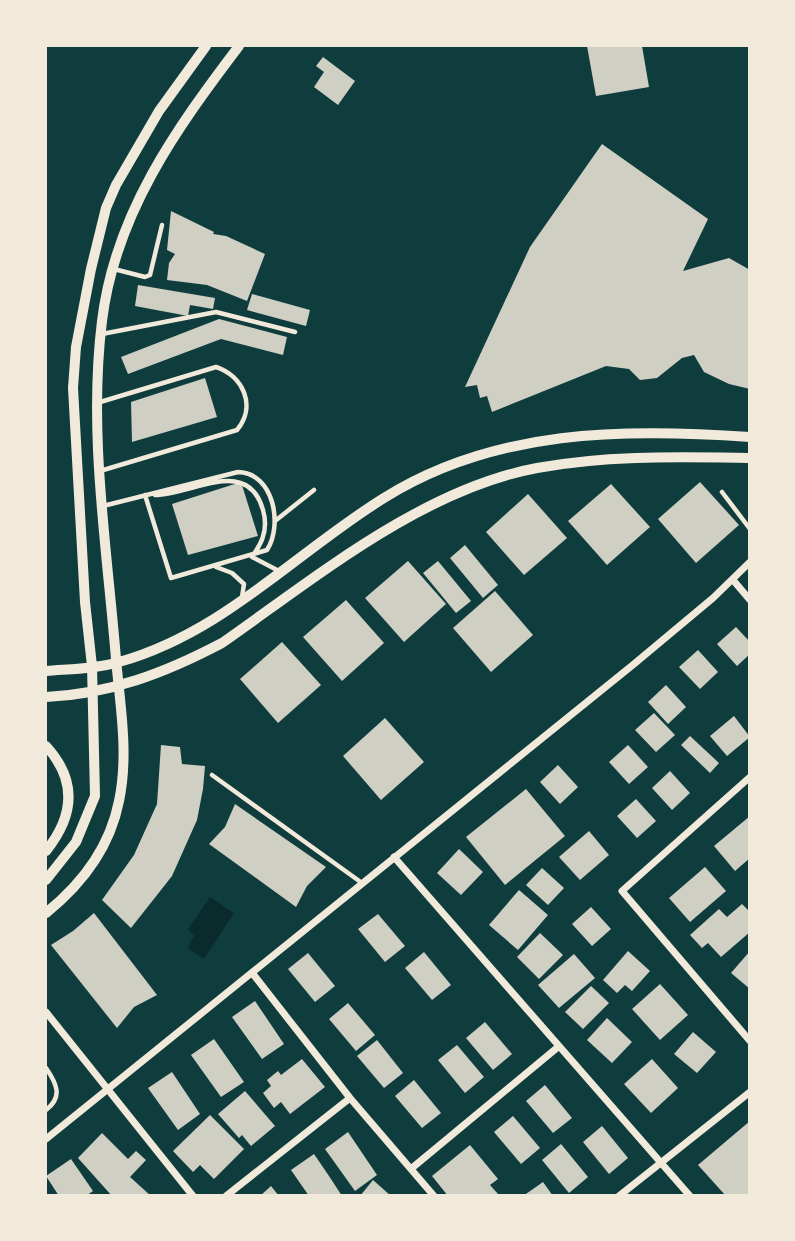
<svg xmlns="http://www.w3.org/2000/svg" width="795" height="1241" font-family="Roboto,sans-serif">
  <rect width="100%" height="100%" fill="#0f3d3e"/>
  <path fill="#0a2a2b" d="M210 897 234 913 204 959 187 948 194 936 188 929Z"/>
  <path fill="#cfcfc3" d="M587 46H642L649 87 596 96Z
    M323 57 355 81 338 105 314 87 324 72 316 66Z
    M602 144 708 219 683 271 729 258 750 270V389L729 384 704 372 694 355 682 358 657 378 640 380 629 369 606 366 492 412 487 396 480 398 477 385 465 387 530 247Z
    M171 211 214 232 213 234 226 236 265 254 247 301 207 285 167 280 169 263 175 254 167 250Z
    M138 285 215 298 213 309 190 305 188 316 135 306Z
    M252 294 310 310 306 326 247 310Z
    M219 319 287 337 283 355 221 339 128 374 121 357Z
    M205 378 217 417 132 442 131 402Z
    M241 482 258 536 188 555 172 504Z
    M700 482 739 525 696 563 658 519Z
    M611 484 650 527 607 565 568 521Z
    M528 494 567 538 524 575 486 532Z
    M465 545 498 585 483 598 450 558Z
    M408 561 446 604 404 642 365 598Z
    M438 561 471 601 456 613 423 573Z
    M495 591 533 635 491 672 453 628Z
    M346 600 384 643 342 681 303 637Z
    M736 627 750 642V654L737 666 717 644Z
    M282 642 321 685 278 723 240 679Z
    M698 650 718 672 700 689 679 667Z
    M666 685 686 707 668 724 648 702Z
    M654 713 675 735 656 752 635 730Z
    M734 716 750 737 727 756 710 736Z
    M385 718 424 762 381 800 343 756Z
    M690 736 719 763 710 773 681 745Z
    M161 745 180 747 182 764 205 766 203 789 197 820 172 876 131 928 102 900 134 855 157 804Z
    M628 745 648 767 629 784 609 762Z
    M558 765 578 787 560 804 540 782Z
    M670 771 690 793 672 810 652 788Z
    M526 789 565 836 505 885 466 837Z
    M636 799 656 821 637 838 617 816Z
    M235 804 326 867 307 886 296 907 209 844 225 827Z
    M750 816V858L735 871 714 846Z
    M589 831 609 855 580 880 559 857Z
    M459 849 483 872 461 895 437 873Z
    M705 867 726 891 690 922 669 898Z
    M542 868 564 888 548 905 526 885Z
    M519 890 548 915 518 950 489 925Z
    M742 904 750 912V932L721 957 708 943 702 948 690 935 719 909 727 917Z
    M591 907 611 929 592 946 572 924Z
    M94 913 157 995 134 1007 117 1028 51 945 73 931Z
    M378 914 405 946 385 962 358 929Z
    M540 933 563 955 539 979 517 957Z
    M628 951 650 971 632 991 625 985 617 993 603 980Z
    M750 951V989L731 973Z
    M424 952 451 985 432 1000 405 968Z
    M308 953 335 986 315 1002 288 969Z
    M574 954 595 978 559 1008 538 985Z
    M660 984 688 1015 660 1040 632 1009Z
    M591 986 609 1003 583 1029 565 1012Z
    M255 1001 284 1044 262 1059 232 1017Z
    M348 1003 375 1035 356 1051 329 1019Z
    M607 1018 632 1042 612 1063 587 1040Z
    M485 1022 512 1054 493 1070 466 1038Z
    M693 1032 716 1052 697 1073 674 1054Z
    M214 1039 244 1082 221 1097 191 1055Z
    M377 1040 403 1073 384 1088 357 1056Z
    M457 1045 484 1077 465 1093 438 1060Z
    M302 1059 325 1087 290 1114 281 1102 274 1108 263 1093 271 1086 267 1080 278 1071 281 1075Z
    M652 1059 678 1088 651 1113 624 1084Z
    M172 1072 200 1114 178 1130 148 1088Z
    M414 1080 441 1113 422 1128 395 1096Z
    M545 1085 572 1118 553 1133 526 1101Z
    M245 1091 275 1126 251 1146 242 1135 239 1138 218 1114Z
    M210 1115 244 1149 214 1179 200 1165 193 1172 173 1151Z
    M513 1116 540 1148 521 1164 494 1132Z
    M750 1121V1196H726L698 1165Z
    M602 1126 628 1158 609 1174 583 1142Z
    M348 1132 377 1175 355 1191 325 1149Z
    M102 1133 128 1159 136 1151 146 1160 130 1177 151 1196H112L78 1158Z
    M561 1144 588 1177 569 1193 542 1160Z
    M470 1145 498 1179 490 1185 498 1194 496 1196H448L432 1176Z
    M314 1154 329 1176 342 1196H309L291 1170Z
    M71 1159 93 1191 86 1196H59L46 1176Z
    M373 1180 391 1196H360Z
    M543 1182 553 1196H523Z
    M271 1186 279 1196H260Z"/>
  <g fill="none" stroke-linecap="round" stroke-linejoin="round">
    <path stroke="#f1e9da" stroke-width="4.5" d="M114 269 145 277 150 275 162 225
      M102 334 216 312 295 332
      M97 403 216 367C243 376 257 406 237 430L100 471
      M722 492 750 529
      M155 495C194 494 248 456 263 510 268 527 263 543 252 556
      M103 506 238 472C274 473 283 525 267 550L171 578 145 495
      M275 521 314 490
      M252 557 279 571
      M216 567 232 573 244 584 242 597
      M212 775 362 883
      M46 1068C57 1084 63 1097 46 1110"/>
    <path stroke="#f1e9da" stroke-width="7" d="M733 580 750 600
      M750 777 622 891 750 1041
      M394 857 690 1196
      M253 974 350 1098 434 1196
      M46 1012 193 1196
      M46 1139 634 664 713 598 750 562
      M412 1168 558 1047
      M226 1196 350 1098
      M619 1196 750 1092"/>
    <path stroke="#f1e9da" stroke-width="10" d="M46 671C70 669 96 669 119 662 223 633 295 553 384 498 494 429 624 428 750 437
      M46 697C110 694 165 673 222 643 315 578 423 489 537 468 607 455 678 457 750 458
      M46 746C77 780 75 815 46 851
      M46 880 76 842 95 796 92 666 85 602 73 388 76 347 91 269 106 208 116 185 159 111 206 46
      M46 913C82 884 110 847 119 801 129 754 120 705 116 659 107 547 88 433 102 321 115 214 176 129 239 46"/>
  </g>
  <rect width="795" height="1241" fill="none" stroke="#f1e9da" stroke-width="94"/>
</svg>
